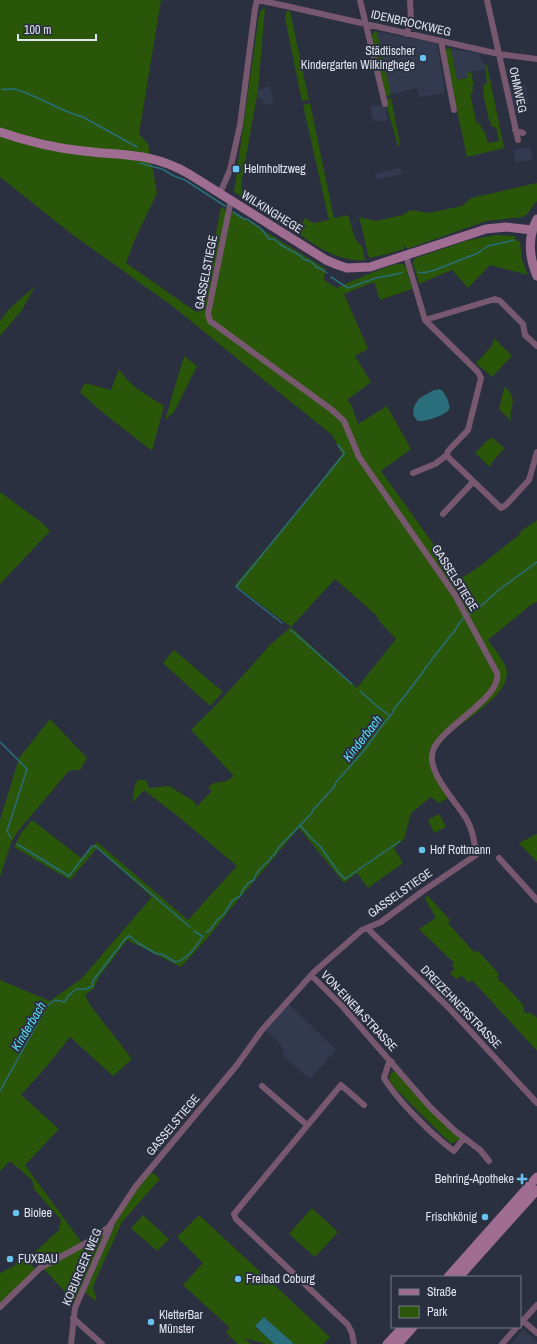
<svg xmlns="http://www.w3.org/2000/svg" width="537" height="1344" font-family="'Archivo Narrow',sans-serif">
  <rect width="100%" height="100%" fill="#2b3040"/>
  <path fill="#33394f" d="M377 32 437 43 445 93 419 97 417 88 391 95Z
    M451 49 479 53 486 69 467 73V78L457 80Z
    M525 83 529 104 517 106 518 111 512 112 507 87Z
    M270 87 274 103 263 105 262 99 257 98 258 90Z
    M385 104 388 120 375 122 372 117 371 106Z
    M530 147 533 159 516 163 513 150Z
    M398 168 401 170V174L377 180 375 174Z
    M288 1003 336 1050 310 1079 285 1058 281 1045 266 1031Z
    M523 1329 537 1342V1344H511Z"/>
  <path fill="#295609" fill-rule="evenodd" d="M0 0H161L139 134 148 144 157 193 135 239 126 263 196 312 201 311 221 207 231 213 232 211 326 269 324 278 325 281 337 288C349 283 393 262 403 264L406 267 412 289 380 300 374 282 344 294 368 349 355 356 371 382 347 400 351 404 358 424 387 406 411 449 381 471 452 570 458 580 476 569 519 535 521 531 537 520V602L532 604 488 640C493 647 507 664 507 672 508 697 463 720 447 736 443 740 440 745 437 749L430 748C425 766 439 782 449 797L439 803 431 797 411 813 404 839 394 848 403 863 368 888 357 873 344 883 299 828 228 912 211 934 181 967 127 940 99 977 94 988 85 995 90 1005 132 1059 113 1076 70 1037 47 1066 21 1095 59 1129 25 1165 82 1243 46 1263 35 1252 59 1230 61 1220 34 1189 32 1180 10 1161 0 1171V980L50 1001 81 979 152 897 97 848 70 880 14 847 21 833 32 820 81 858 97 842 188 920 237 866 180 818 144 790 132 803 135 785 138 780H146L149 788 169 786 195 802 196 807 212 791 208 787 214 783 227 781 234 776 191 730 219 702 271 644 291 627 235 585 304 503 342 454 332 435 171 305 73 235 0 177ZM335 579 376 615 380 622 396 639 357 688 291 627Z
    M265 8 258 90 241 185 244 198 234 192 259 15 261 10Z
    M287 10 290 11 309 100 302 101 285 18Z
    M375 31 377 32 391 95 385 96 372 36 373 33Z
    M449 48 451 49 457 80 467 78V73L471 72 474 85 472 86 473 93 470 94 477 124 480 123 482 130H484L488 143 499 141 496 127H492L490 120H489L483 93 484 92 483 85 487 84 485 64 487 65 504 148 467 157 445 53V51Z
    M391 98 399 139 400 145 398 146 385 100Z
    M310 103 334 218 348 215 355 238 360 245H362L365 260C340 262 318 248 298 233V231L305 218 313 223 329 220 303 105Z
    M537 183V201L527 214 523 217 486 221 407 249 405 245 404 247V249L387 254 369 258 359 217 376 221 403 215 409 211 412 210 428 213 462 206 471 198Z
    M496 235 515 236V238L520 242 522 260 528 275 490 265 468 288 452 270 419 284 413 264V261L416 258 469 240Z
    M35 286 22 310 0 336V321L9 309Z
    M494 338 512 356 492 377 476 363 492 346Z
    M184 356 197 366 174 412 165 420Z
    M119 369C130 387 147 395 164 406L152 451 101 411 80 392 85 383 111 390Z
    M505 387C520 401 508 406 511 421L499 409 504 388Z
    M493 438 503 447 504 449 493 461 490 467 475 453 489 439Z
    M0 492 41 522 50 531 0 584Z
    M174 650 223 692 210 706 163 663Z
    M50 719 87 758 80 770H72L68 772 18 831 11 843 0 877V820L19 758Z
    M439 814 446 827 434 833 428 820Z
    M537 834V862L519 843Z
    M428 896 450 920 448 923 471 949 475 952 478 951 499 974 497 977 499 981 503 983 523 1005V1008L525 1013H531L537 1018V1051L472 980 469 983 462 976 456 979 450 973 455 969 452 966 454 963 419 929 436 918 425 898Z
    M393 1071 396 1072 460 1138 459 1140 453 1143 449 1142 394 1087 390 1081V1075Z
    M152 1172 160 1179 122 1222 96 1279 93 1288 96 1297 95 1301 85 1292 117 1220 139 1186Z
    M312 1208 338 1232 315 1257 289 1234Z
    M143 1215 169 1239 157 1251 131 1228Z
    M199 1215 330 1337 323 1344H292L264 1317 255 1327 274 1344H266L244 1338 251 1344H238L230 1337 226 1341 230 1344 226 1341 230 1336 226 1332 230 1328 183 1285 203 1263 177 1237Z
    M108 1231 76 1302H74L44 1269Z
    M21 1257 36 1269 0 1304V1273L14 1266Z"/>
  <path fill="#2a6e7b" d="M434 390C437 390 438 389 441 390 445 392 451 405 449 409 447 415 424 422 418 421 410 415 413 405 420 398 424 395 430 393 434 390Z
    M264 1317 293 1343 292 1344H274L255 1326Z"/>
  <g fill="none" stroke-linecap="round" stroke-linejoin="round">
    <path stroke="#2a6e7b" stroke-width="1.5" d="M2 89C8 90 8 89 14 89 17 89 23 92 26 93 45 100 63 112 83 117L137 147
      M140 163 162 169 174 176 185 180 225 206
      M233 212 244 219H247L260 228 264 232 269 239H274L281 245 301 256 303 259C308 260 314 263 316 267L321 269 327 273
      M418 272 423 273 435 270 478 253 488 246 514 240
      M331 277 348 288 376 278 402 273
      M467 616 482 605 500 589 537 562
      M282 623 236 587 344 454V452L338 445
      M291 630 352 684
      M360 691 378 707 389 715
      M0 742 27 769 7 831 11 838
      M300 825 312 839 320 846 339 873 345 879 400 841
      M17 844 69 876 92 846H95L190 927
      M194 931 202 936
      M206 932 210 930 217 920 224 914 232 901 240 896 244 888 247 885 248 883 254 880C255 873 263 865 269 861L271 857 275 854 278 848 312 813 313 810 334 787 336 782 361 754 363 752 383 724 392 714 394 709C415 685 432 657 453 633 457 628 459 622 464 618
      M0 1091 47 1006 55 1000 65 1002 68 996 76 989H86L93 986 92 982C100 972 107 962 115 952 121 946 122 940 129 936H130L138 943 157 954H162L175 962C187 961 197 945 203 936"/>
    <path stroke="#77586f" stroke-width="6" d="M360 0 385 104
      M487 0 518 140
      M258 1H263L286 6 499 54 537 59
      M407 34 411 19 410 0
      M441 41 454 110
      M515 130 523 133
      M220 193 230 170 240 125 255 9 257 0
      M406 256 425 320 478 372 481 378 468 430 448 451 447 455 448 457 501 508 506 505 529 480 537 452
      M425 320 495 299 500 301 523 324 525 335 537 346
      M413 473 435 464 447 455
      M443 514 473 482
      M499 858 537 900
      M367 928 448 1007 537 1103
      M311 975 342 1006 430 1107 455 1131 480 1150 489 1161
      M392 1062 388 1065 384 1078C397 1100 433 1136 454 1151L464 1138
      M262 1086 307 1125
      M0 1307 40 1268 88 1242 109 1227 136 1186 237 1065 262 1030 314 972 362 930 381 922 423 891 476 855C475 843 473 831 467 820 457 802 423 770 434 748 444 726 503 696 497 673L455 595 359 457 344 421 332 410 210 321 208 314 231 200
      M73 1318 102 1344
      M523 1321 537 1333
      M520 1324 537 1305
      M71 1344 75 1308 111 1226
      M354 1344 352 1333 348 1325 236 1219 234 1214 341 1085 364 1105
      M502 1344 517 1327"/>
    <path stroke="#9e6d91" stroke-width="9" d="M0 132C26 141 55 148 83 151 123 156 152 152 189 174L326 260 338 265 347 268 370 267 486 229 506 227 532 230
      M537 219C527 238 529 257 537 276
      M448 1277 537 1177
      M459 1277 537 1190
      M387 1344 403 1327
      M398 1344 413 1327"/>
  </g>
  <g fill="#69c3f1" stroke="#2b3040" stroke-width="1.5">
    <circle cx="423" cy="58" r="4"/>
    <rect x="232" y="165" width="8" height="8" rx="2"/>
    <circle cx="422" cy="850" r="4"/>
    <path d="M520 1173h4v4h4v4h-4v4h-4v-4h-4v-4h4z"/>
    <circle cx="16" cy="1213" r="4"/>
    <circle cx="485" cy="1217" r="4"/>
    <circle cx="10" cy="1259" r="4"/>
    <circle cx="238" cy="1279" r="4"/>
    <circle cx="151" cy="1322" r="4"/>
  </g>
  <g text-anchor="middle" stroke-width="4" stroke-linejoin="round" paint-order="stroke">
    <g font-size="12" fill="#e1e4ef" stroke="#2b3040">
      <text transform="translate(411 23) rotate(13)" y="4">IDENBROCKWEG</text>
      <text transform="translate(518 90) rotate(78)" y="4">OHMWEG</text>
      <text transform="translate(272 212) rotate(32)" y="4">WILKINGHEGE</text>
      <text transform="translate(206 272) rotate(-79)" y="4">GASSELSTIEGE</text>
      <text transform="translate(455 578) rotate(58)" y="4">GASSELSTIEGE</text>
      <text transform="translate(400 893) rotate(-35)" y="4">GASSELSTIEGE</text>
      <text transform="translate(461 1007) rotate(46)" y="4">DREIZEHNERSTRASSE</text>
      <text transform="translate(359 1011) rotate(47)" y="4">VON-EINEM-STRASSE</text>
      <text transform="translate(173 1125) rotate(-50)" y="4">GASSELSTIEGE</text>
      <text transform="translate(82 1267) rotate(-67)" y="4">KOBURGER WEG</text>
    </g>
    <g font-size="12" fill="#e1e4ef" stroke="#2b3040" text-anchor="start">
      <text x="415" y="55" text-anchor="end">Städtischer<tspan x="415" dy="14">Kindergarten Wilkinghege</tspan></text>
      <text x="244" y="173">Helmholtzweg</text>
      <text x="430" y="854">Hof Rottmann</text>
      <text x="514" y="1183" text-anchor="end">Behring-Apotheke</text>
      <text x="24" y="1217">Biolee</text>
      <text x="477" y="1221" text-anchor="end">Frischkönig</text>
      <text x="18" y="1263">FUXBAU</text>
      <text x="246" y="1283">Freibad Coburg</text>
      <text x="159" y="1319">KletterBar<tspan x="159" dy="14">Münster</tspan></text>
    </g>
    <g font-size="13" font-style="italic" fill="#58dbf5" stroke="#2b3040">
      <text transform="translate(362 738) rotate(-52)" y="5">Kinderbach</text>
      <text transform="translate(28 1026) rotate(-59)" y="5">Kinderbach</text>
    </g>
  </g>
  <rect x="391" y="1276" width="130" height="52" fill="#2b3040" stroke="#747886"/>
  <rect x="399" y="1289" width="20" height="6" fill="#9e6d91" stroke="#747886"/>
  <text x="427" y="1296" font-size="12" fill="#e1e4ef">Straße</text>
  <rect x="399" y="1306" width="20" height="12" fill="#295609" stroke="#747886"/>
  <text x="427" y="1316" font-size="12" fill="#e1e4ef">Park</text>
  <path d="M18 34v6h78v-6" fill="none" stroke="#e1e4ef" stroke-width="2"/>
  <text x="24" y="34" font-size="12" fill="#e1e4ef" stroke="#2b3040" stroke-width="3" paint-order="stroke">100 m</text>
</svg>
